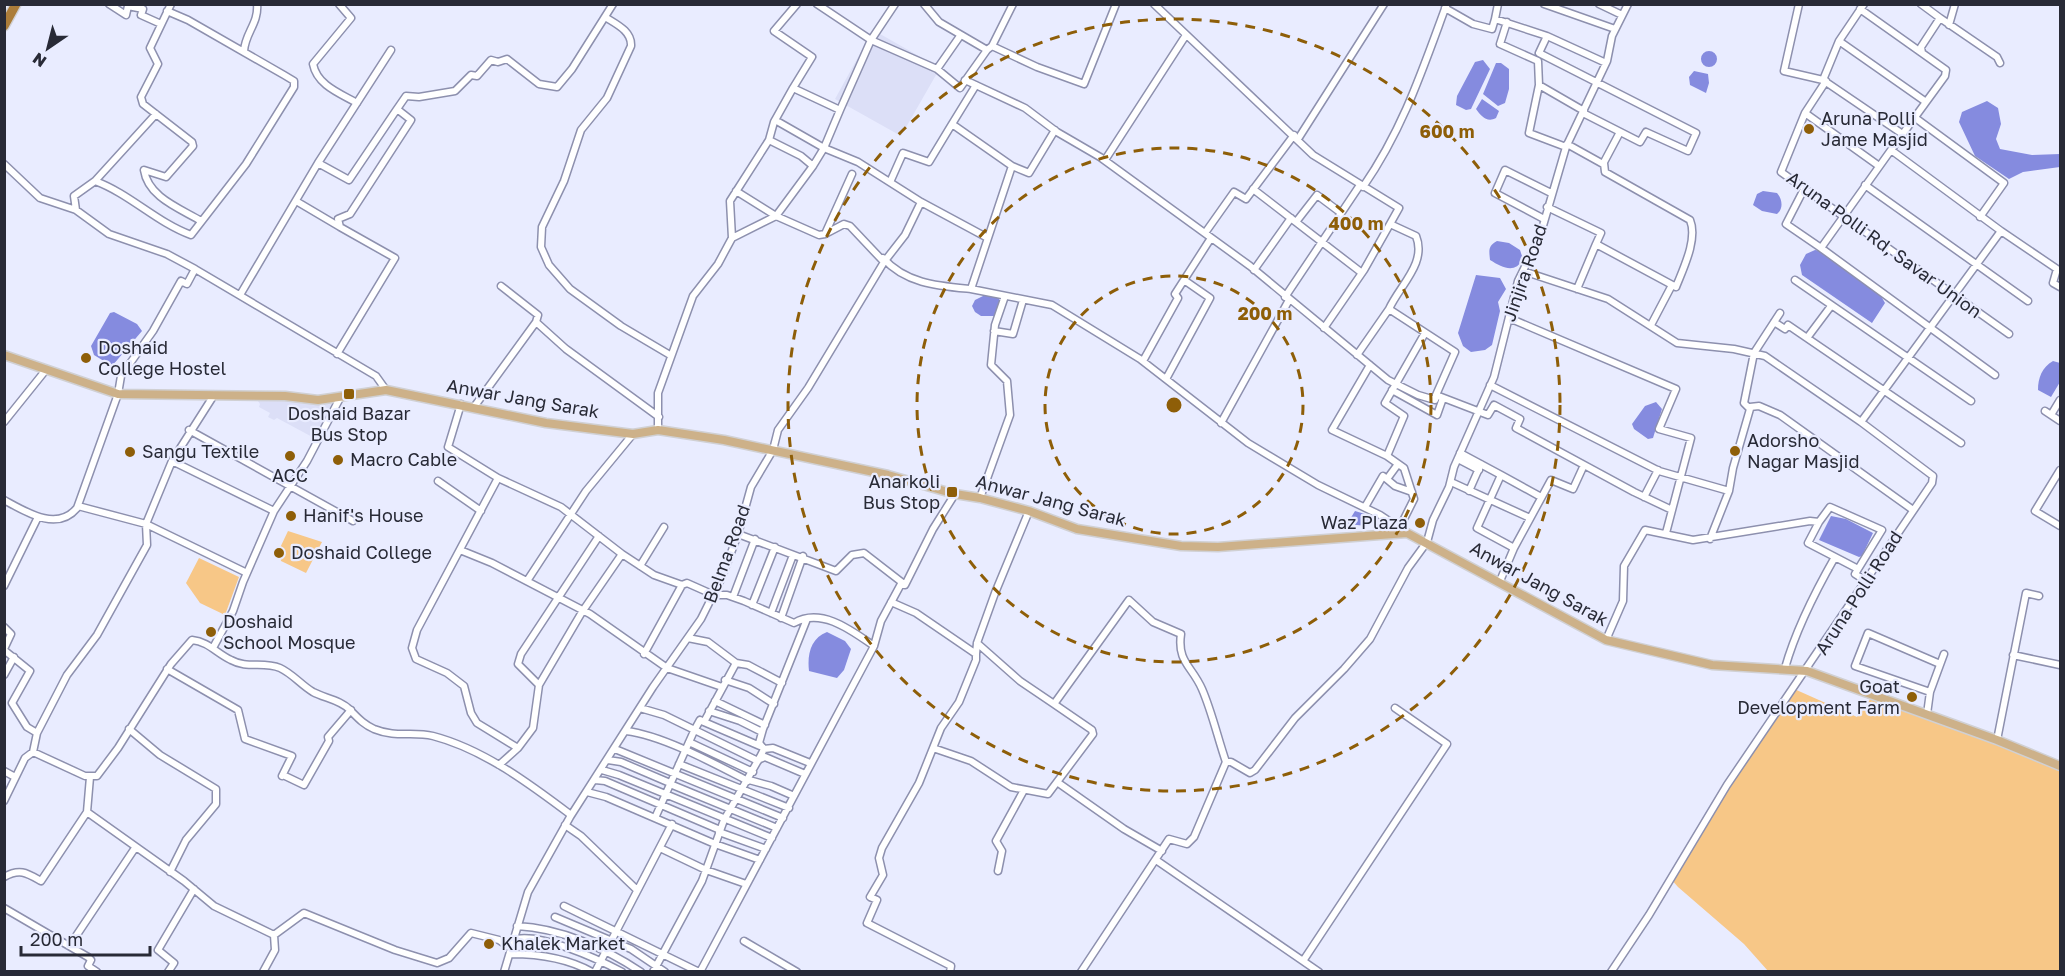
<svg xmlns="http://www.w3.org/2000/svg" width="2065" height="976" font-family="'Golos Text',sans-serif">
  <rect width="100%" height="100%" fill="#e9ecff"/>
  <path fill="#dcdff7" d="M873 30 940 68 901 136 835 99Z
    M256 398H334L316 439 277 418 274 420 268 417 270 413 259 407 260 404Z"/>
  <path fill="#f7c787" d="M288 531 322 542 306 573 281 561 279 550Z
    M199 558 239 577 225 615 200 603 186 583Z
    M1792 688 1857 717 1874 694 2060 767V971H1768L1744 944 1678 887 1671 879Z"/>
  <path fill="#858bdf" d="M1701 59a8 8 0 1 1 16 0a8 8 0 1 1-16 0Z
    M1483 60 1490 69 1471 109 1466 110 1456 105 1457 96 1475 62Z
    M1501 63 1509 69V89L1505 103 1498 106 1483 94 1496 63Z
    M1694 71 1708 74 1709 83 1706 93 1690 85 1689 77Z
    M1482 99 1499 111 1496 118C1487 123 1481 116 1476 109Z
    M1987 101 1998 108 2001 124 1996 139 2000 149 2032 155 2060 154V167L2023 172 2009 179 1975 156 1959 122 1962 112Z
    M1763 191 1777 193C1782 199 1784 208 1777 214L1762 211 1753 205 1757 194Z
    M1497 241 1509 243 1520 250 1523 259C1515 274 1503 268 1490 260 1489 250 1488 246 1497 241Z
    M1815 250 1822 251 1881 296 1885 303 1872 323 1802 275 1800 265 1806 254Z
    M1476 275 1500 278 1506 289 1498 302 1500 311 1492 345 1485 350 1471 352 1463 346 1458 333Z
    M987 294 999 297 1000 305 994 316H981L975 312 972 306 975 300Z
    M114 312 137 324 142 331 112 366 94 355 91 346 110 313Z
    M2053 361 2060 363V382L2051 397 2038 390C2038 378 2042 367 2053 361Z
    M1656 402 1662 409 1653 438 1648 439 1634 429 1632 424 1645 406Z
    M1355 511 1375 517 1377 522 1367 526 1347 524Z
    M1831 516 1846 519 1873 533 1862 556 1859 557 1819 540Z
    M827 632 845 641 851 649 844 670 837 678 809 671C807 654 811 638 827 632Z"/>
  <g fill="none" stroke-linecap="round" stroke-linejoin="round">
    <defs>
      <path id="minor" d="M109 4 126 15 128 6 143 9 141 15 161 24
        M171 4 150 48 158 64 141 97 143 104 192 142 193 146 166 177 144 170C148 197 179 208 201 221
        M339 4 351 18 313 64C317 85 339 93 357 103
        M797 4 774 31 812 57 793 88 840 110 824 148 813 166
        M817 4 871 40 840 110
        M895 4 871 40 937 69 960 36
        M924 4 939 22 987 50 992 46 1037 67 1084 84 1116 4
        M1154 4 1313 155 1399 208 1390 224 1416 236C1427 263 1400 285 1389 309L1455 352 1436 395 1488 415 1494 405 1520 419 1516 428 1634 492 1672 510
        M1544 4 1615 29
        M1599 4 1622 15
        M1799 4 1784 71 1823 80
        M1864 4 1839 41 1823 80 1901 133
        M1445 8 1473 24 1492 29 1495 19 1547 36 1539 53 1696 133 1688 151 1646 132 1640 142 1583 113
        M1860 9 1922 53
        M605 17C616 24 632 31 631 46L607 98 581 130 564 181 542 227 541 247 549 265 570 289 621 326 670 355
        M1940 18 1997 57 2000 63
        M1495 19 1498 4
        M1507 22 1500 44 1538 61 1539 85
        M1949 25 1955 4
        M1547 36 1606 63
        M1839 41 1926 102
        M992 46 1013 4
        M244 51C245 33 259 23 257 4
        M937 69 960 88 987 50
        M965 80 1025 108 1057 132 1100 157 1250 266 1388 380 1418 395 1435 400 1436 395
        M1826 81 1805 113 1879 166
        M1805 113 1781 172 2009 334
        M1914 117 2004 183 1980 217
        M775 120 824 148 858 162 921 202 986 237
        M952 124 976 85
        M1298 139 1384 4
        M1567 144 1603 164 1620 132
        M1566 147 1529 133 1539 85 1584 111
        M1891 150 1821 248 1995 375
        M1105 160 1186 35
        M318 163 349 180 397 109
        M4 164 40 198 76 210 109 234 167 254 195 269 376 376 386 390
        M1012 166 1029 173 1055 130
        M891 180 903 153 929 162 952 124 1012 166 971 289 1052 305 1140 359 1248 443 1318 485 1380 515 1407 533
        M95 181 156 114
        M1865 185 2028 301
        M1363 187C1403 129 1422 71 1446 6
        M1253 189 1362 273
        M1804 189 1786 224 1821 248
        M736 191 776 216 819 235 825 234 852 174
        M296 201 340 227
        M1547 207 1601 233 1596 244
        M76 210 74 196 95 181C130 194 156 222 191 235L246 164 294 87V81L284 75 188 20 167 11
        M1544 219 1495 193 1505 170 1551 193
        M1296 222 1317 195 1341 213
        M2001 231 2057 269 2053 283 2060 287
        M1205 233 1234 192 1246 199 1294 135
        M825 234 844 224 850 226 884 262 883 258C906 284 939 286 971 289
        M732 238 730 201 769 140 774 122 793 88
        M1254 270 1291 218
        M1523 271 1608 299 1677 343 1734 349 1765 356 1861 422
        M1795 280 1971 401
        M501 286 538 315 536 322 566 349 659 417
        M1577 289 1596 244 1676 287C1683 269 1698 239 1690 220L1605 172 1604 163
        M240 295 318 163 391 50
        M1285 297 1360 185
        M1831 306 1807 338 1961 443
        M1509 318 1676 389 1659 429 1691 438 1666 533
        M1774 322 1785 329 1788 325 1807 338
        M1651 325 1672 285
        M1324 328 1364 270 1390 224
        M994 331 1013 334 1023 300
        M337 354 395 258 340 227 338 219 350 214 411 120 397 109 406 96 419 97 455 91 471 75 477 76 491 60 498 62 507 59 539 84 557 87 572 69 613 4
        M1357 355 1389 309
        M1143 361 1178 298 1175 294 1211 238
        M1370 365 1332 430 1387 456 1404 468 1414 499 1400 527
        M1166 379 1210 298 1184 280
        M1490 385 1659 471 1729 491 1733 468 1750 409 1744 403 1754 353 1780 313
        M1392 390 1437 415 1443 398
        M461 404 448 447 498 478 561 507 622 554 654 575 682 585 687 583 714 595H727L744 601 794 623C821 607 851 630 874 646
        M474 407 536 322
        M1750 407 1759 406 1780 415 1913 510
        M2045 411 2060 421
        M2051 415 2060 400
        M4 422 45 371
        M1221 423 1289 300
        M189 430 353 521
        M658 430V393L693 296 718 264 732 238 776 216 813 166 801 156 769 140
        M1460 453 1501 475
        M1387 456 1404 416 1385 403 1425 333
        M1458 459 1479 470
        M172 461 274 511
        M2060 470 2035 511 2060 526
        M498 478 417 630 412 648 416 659 447 673 464 686 471 713 477 723 518 748 499 765
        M1387 479 1398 464
        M438 481 481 511
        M1451 482 1530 518
        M1469 491 1481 464
        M1644 497 1658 470
        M980 498 1010 415 1007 381 991 365 995 325 1005 296
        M4 500C26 512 57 532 77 508L118 394 121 376 153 331 181 281 187 284 195 269
        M78 506 146 524 247 573
        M1365 507 1383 476 1395 486 1412 492
        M1819 522 1830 507 1882 530 1855 574 1866 581
        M738 534 836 571 852 555 864 553 904 584
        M1710 539 1729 491
        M1514 548 1477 528 1501 475 1541 497
        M460 550 492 563 590 614 667 668 722 687
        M1835 557 1858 569
        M640 566 664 527
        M527 581 586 491 633 434
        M1500 581 1514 548 1551 480 1573 489 1584 465
        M4 586 38 517
        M733 597 755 539
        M891 602 916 613 976 654V660L959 702 941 728 919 783 882 848 879 858 883 875 870 897 877 900 867 923 951 966 950 972
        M752 605 775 547
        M771 613 793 555
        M781 618 803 556
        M4 627 11 634 4 649
        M688 638 708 642 736 663 748 665 782 683
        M1606 640 1623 601 1624 566 1645 530 1693 540 1810 521 1819 522 1808 543 1835 557C1815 592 1796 629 1785 668
        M977 643 1020 681 1054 704 1129 600 1153 622 1181 634C1177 662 1192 666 1202 689 1212 712 1218 739 1226 762
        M214 646 233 611 243 582 274 511 307 461 340 398
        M4 650 30 671 12 703 27 727 37 733
        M644 654 682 585
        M976 654 977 643 995 593 1029 511
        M2013 655 2060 665
        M167 669 238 710 245 739 292 756 282 776
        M4 675 14 657
        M725 680 749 688 774 704
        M539 685 518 664 521 654 599 536
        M1930 692 1855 666 1868 633 1940 664
        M715 701 765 725
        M640 708 664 715 758 761
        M709 711 740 721 762 732
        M1927 714 1930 692 1944 654
        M704 722 760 746
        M129 729 160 755 216 789V804L186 840 170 872
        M626 731C662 735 715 764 748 781
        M1997 740 2026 593 2039 596
        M689 742 753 772
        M518 748 533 728 539 685 582 612 622 554
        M933 748 971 761 1011 787 1048 794 1093 734 1092 730 1054 704
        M615 749 783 818
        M764 749 773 748 810 763
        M33 752 37 733 67 675 97 635 147 545 146 524 172 461 214 395
        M760 759 765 757 805 774
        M608 760 621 762 670 783
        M679 764 789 808
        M602 770 619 775 772 838
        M4 771 15 777
        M283 775 304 785 329 741 328 737 351 710
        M90 777 87 812 184 881 214 906 274 935 304 913 395 950 437 963 449 958 471 933 499 940 512 949
        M595 780 605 781 720 830
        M749 780 771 786 794 796
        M1057 782 1124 829 1162 851
        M670 784 777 828
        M587 792 606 797 715 844 760 860
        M4 801 25 758 33 752 85 776H97L118 748 171 664 192 640C209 642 216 653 231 660 247 669 264 661 280 668 293 674 301 685 313 692 324 698 341 700 350 710 358 718 363 724 374 729 396 738 413 731 433 736 483 749 530 784 571 815
        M655 818 694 731 700 720 704 722 736 663
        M565 825 581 836 637 890
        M719 832 766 849
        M660 848 706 870 746 884
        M1156 860 1319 972
        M998 871 1002 851 996 841 1024 790
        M4 877C20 868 27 873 41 881L87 812
        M564 906 699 972
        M4 908 88 957 91 960 88 966 97 972
        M555 917 631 949 665 972
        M517 926C560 928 605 948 641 972
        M512 940C538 931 598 959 622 972
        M744 941 797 972
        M70 945 135 848
        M511 954C539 954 567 958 592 972
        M1303 961 1447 744 1395 708
        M168 972 174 963 158 950 194 889
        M263 972 275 950 274 935
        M504 972 528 892 570 817 653 687 701 619 722 577 738 534 751 487 773 450 778 430 808 388 884 262 905 235 921 202
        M595 972 672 824
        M653 972 702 881 724 820 760 757 764 749 759 743 763 729 807 619
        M700 972 874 646 881 621 901 584 905 585 933 529 955 494
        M1081 972 1169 839 1187 844 1194 837 1226 762H1231L1250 773 1255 770 1295 718 1344 669 1370 639 1408 568 1427 542 1433 520 1449 487 1454 467 1494 377 1518 281 1540 236 1566 147 1607 61 1612 36 1628 4
        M1611 972 1649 915 1727 785 1932 483 1933 476 1861 422 2001 231 1891 150 1945 76 1946 70 1922 53 1921 47 1940 18 1921 4"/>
      <path id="major" d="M4 355 118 394 285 396 318 400 386 390 546 423 633 434 658 430 724 440 888 475 955 494 980 498 1029 511 1077 529 1181 546 1218 547 1407 533 1606 640 1712 665 1807 671 1997 740 2060 766"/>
      <path id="highway" d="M4 26 16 4"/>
    </defs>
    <use href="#minor" stroke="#8d90ae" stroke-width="9"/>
    <use href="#major" stroke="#d0d0d3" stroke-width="11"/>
    <use href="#highway" stroke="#d0d0d3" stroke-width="12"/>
    <use href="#minor" stroke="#fff" stroke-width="6"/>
    <use href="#major" stroke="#cdb189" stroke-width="8"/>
    <use href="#highway" stroke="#ac7d3a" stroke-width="9"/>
  </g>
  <g fill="none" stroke="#8e5e08" stroke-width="3" stroke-dasharray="10 8">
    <circle cx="1174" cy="405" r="129"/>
    <circle cx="1174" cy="405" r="257"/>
    <circle cx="1174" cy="405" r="386"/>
  </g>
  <g fill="#8e5e08" stroke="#e9ecff" stroke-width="2">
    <circle cx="1809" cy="129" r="6"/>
    <circle cx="86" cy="358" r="6"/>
    <rect x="343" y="388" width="12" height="12" rx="3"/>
    <circle cx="1735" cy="451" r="6"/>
    <circle cx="130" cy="452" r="6"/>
    <circle cx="290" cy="456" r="6"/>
    <circle cx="338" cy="460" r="6"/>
    <rect x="946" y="486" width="12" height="12" rx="3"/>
    <circle cx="291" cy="516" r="6"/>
    <circle cx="1420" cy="523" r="6"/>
    <circle cx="279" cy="553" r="6"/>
    <circle cx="211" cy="632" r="6"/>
    <circle cx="1912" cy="697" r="6"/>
    <circle cx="489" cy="944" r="6"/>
  </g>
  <g text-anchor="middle" stroke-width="4.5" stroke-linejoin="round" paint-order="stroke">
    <g font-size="18" fill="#282a36" stroke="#e9ecff" text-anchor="start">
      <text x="1821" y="125">Aruna Polli<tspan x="1821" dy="21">Jame Masjid</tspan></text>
      <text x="98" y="354">Doshaid<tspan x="98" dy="21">College Hostel</tspan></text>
      <text x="349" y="420" text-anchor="middle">Doshaid Bazar<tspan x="349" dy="21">Bus Stop</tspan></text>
      <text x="1747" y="447">Adorsho<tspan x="1747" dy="21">Nagar Masjid</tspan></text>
      <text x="142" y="458">Sangu Textile</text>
      <text x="350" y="466">Macro Cable</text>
      <text x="290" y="482" text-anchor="middle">ACC</text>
      <text x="940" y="488" text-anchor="end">Anarkoli<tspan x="940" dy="21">Bus Stop</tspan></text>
      <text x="303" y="522">Hanif's House</text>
      <text x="1408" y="529" text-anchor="end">Waz Plaza</text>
      <text x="291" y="559">Doshaid College</text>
      <text x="223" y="628">Doshaid<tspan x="223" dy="21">School Mosque</tspan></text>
      <text x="1900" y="693" text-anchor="end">Goat<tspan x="1900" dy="21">Development Farm</tspan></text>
      <text x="501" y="950">Khalek Market</text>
    </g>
    <g font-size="18" fill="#282a36" stroke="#e9ecff">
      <text transform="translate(1884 245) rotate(36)" y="6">Aruna Polli Rd, Savar Union</text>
      <text transform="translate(1525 273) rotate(-71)" y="6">Jinjira Road</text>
      <text transform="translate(523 399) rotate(10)" y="6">Anwar Jang Sarak</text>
      <text transform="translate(1051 501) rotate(15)" y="6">Anwar Jang Sarak</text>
      <text transform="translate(727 554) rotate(-70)" y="6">Belma Road</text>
      <text transform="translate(1539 584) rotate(29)" y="6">Anwar Jang Sarak</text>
      <text transform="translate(1859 593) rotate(-57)" y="6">Aruna Polli Road</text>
    </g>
  </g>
  <circle cx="1174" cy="405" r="9" fill="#8e5e08" stroke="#e9ecff" stroke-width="3"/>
  <g font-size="18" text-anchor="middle" font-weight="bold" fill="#8e5e08" stroke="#e9ecff" stroke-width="4.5" stroke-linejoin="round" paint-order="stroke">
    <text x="1447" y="138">600 m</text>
    <text x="1356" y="230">400 m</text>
    <text x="1265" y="320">200 m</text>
  </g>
  <rect width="2065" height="976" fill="none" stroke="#282a36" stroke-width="12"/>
  <g transform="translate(48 48) rotate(215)" stroke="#e9ecff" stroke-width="4.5" paint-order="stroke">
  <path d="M0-4.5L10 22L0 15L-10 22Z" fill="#282a36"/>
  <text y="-9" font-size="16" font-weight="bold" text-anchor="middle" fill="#282a36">N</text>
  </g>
  <path d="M21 946v9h129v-9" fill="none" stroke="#282a36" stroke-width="3"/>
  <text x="30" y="946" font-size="18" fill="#282a36" stroke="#e9ecff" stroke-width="4.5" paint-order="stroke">200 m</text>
</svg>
